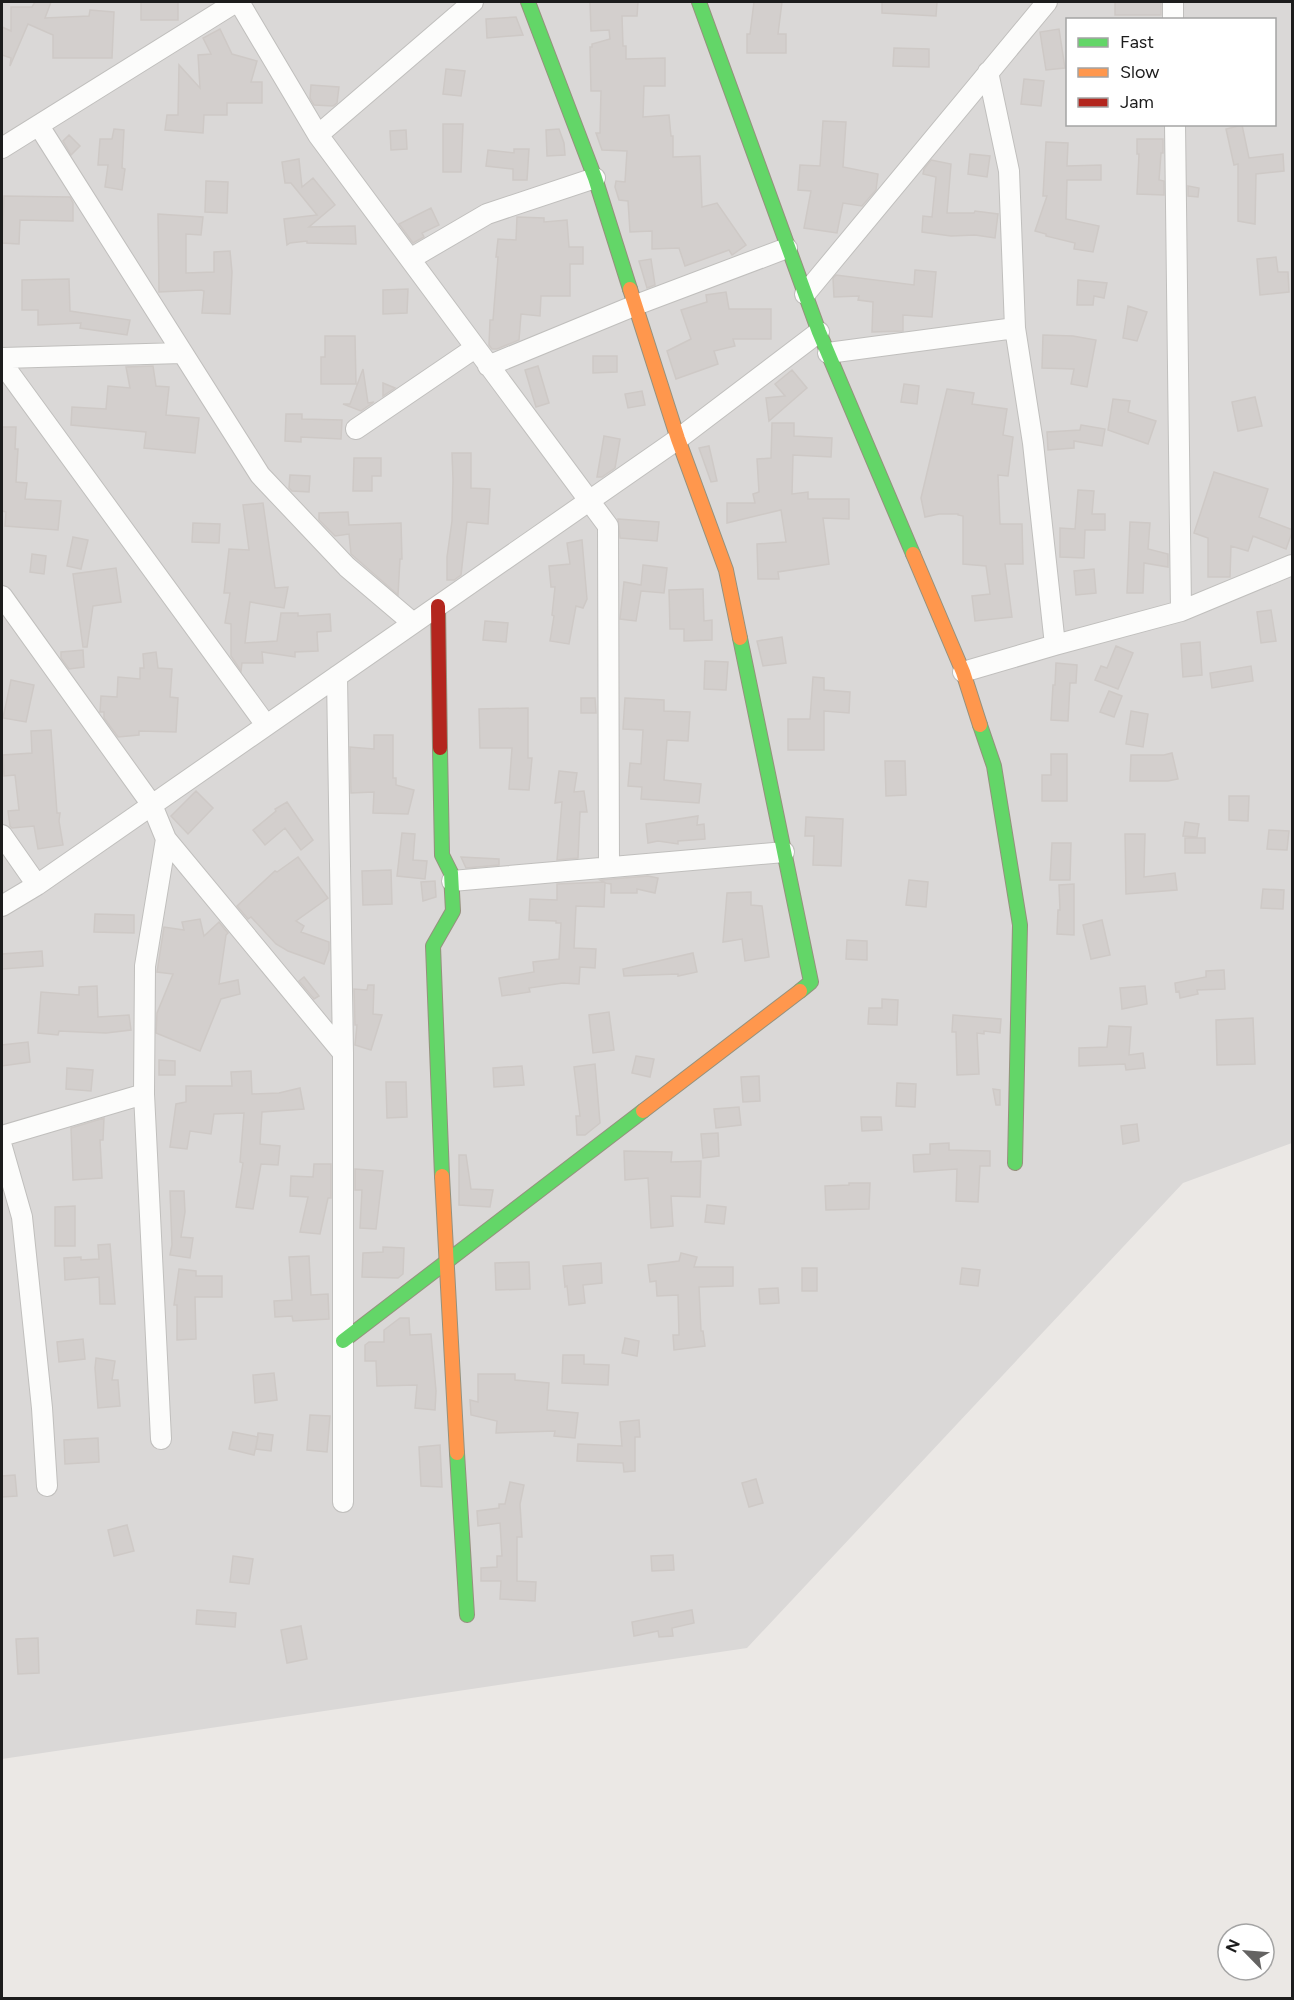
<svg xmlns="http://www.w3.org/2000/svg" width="1294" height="2000" font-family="Figtree,sans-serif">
  <rect width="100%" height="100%" fill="#ebe8e5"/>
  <path fill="#dad8d7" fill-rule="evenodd" d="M2 2H1292V1143L1183 1183 747 1648 2 1759ZM1068 20H1274V124H1068Z"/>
  <path fill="#d3cfcd" stroke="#cec9c6" stroke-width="1.5" d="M35 2H51L45 18 89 16 90 10 114 12 112 58H53V35L28 24 10 66 11 58 2 55V27L11 31V7H32Z
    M141 2H178V20H141Z
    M590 2H638L637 16H622L623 46H626V59L665 58V86H644L643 117 669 115 671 136H673V157L700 156 702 207 717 203 746 245 732 255 729 250 685 266 679 248 652 249V231L630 232 628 201 619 200 615 187 616 181 625 182 627 151 602 150 596 133H600L601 91H591L590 47H592V44L610 39 609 30 591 31Z
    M754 2H782L778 34H786V53H747V34H750Z
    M882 2H937L936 16 882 13Z
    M1115 2H1161V15H1115Z
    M516 17 523 35 487 38 486 19Z
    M220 29 232 54 257 61 251 82H262V103H227V115H204L203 133 165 130 167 115H178L179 65 200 88 198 55 211 54 203 38Z
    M1059 29 1065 68 1046 70 1040 32Z
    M894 48 929 49V67L893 66Z
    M446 69 465 71 461 96 443 94Z
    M1024 79 1044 81 1041 106 1021 104Z
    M311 85 339 87 337 103 333 106 314 105 310 98Z
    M823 121 846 122 843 167 878 174 876 190 862 206 843 203 837 233 804 228 811 191 798 190 800 165 820 166Z
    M443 124H463L461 172H443Z
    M1242 125 1249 158 1283 154 1284 171 1256 174 1255 224 1238 221V164L1234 165 1226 129Z
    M114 129 124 130 122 168 125 169 122 190 105 187 108 165H98L100 139H112Z
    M559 129 564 143 565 155 547 156 546 130Z
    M406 130 407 149 391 150 390 131Z
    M69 135 80 146 71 155 63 141Z
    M1137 139H1163V153H1161L1159 180 1164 181V195L1137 194 1139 154H1137Z
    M1046 142 1068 143 1067 166 1101 165V180H1067L1066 219 1099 226 1093 252 1074 249 1075 243 1046 236V234L1035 231 1047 196H1043Z
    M514 149H529L527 180H513V169L486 166 488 150 514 153Z
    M970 154 990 156 987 177 968 174Z
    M299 159 302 187 313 178 335 205 309 227 355 226 356 244 307 243V241L290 243 287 245 284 219 317 215 291 183H285L282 162Z
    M931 160 951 164 947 213H974L975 211 998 214 995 238 975 235 951 236 922 232 923 216 932 217 936 177 923 174 924 169Z
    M206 181 228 182 227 213 205 212Z
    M1188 186 1199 188 1198 197 1188 196Z
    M4 196 70 197 73 203V221L20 220 19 244 2 243Z
    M431 208 439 225 422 233 424 237 413 243 399 224Z
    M158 214 203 217 201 235 186 234V273L214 272V252L230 251 232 272 230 314 202 313 204 291 201 290 159 292Z
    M517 217 544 218V222L567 220 569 247H583V264H570V296H541L540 316 521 314 519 340 497 349H492L489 345 490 320H493L498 257H496L498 239 516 240Z
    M1276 257 1278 272H1288L1289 292 1260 295 1257 259Z
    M651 259 655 285 647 288 639 261Z
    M915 270 936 272 932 317 903 315V331L872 332 873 302 858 300 859 296 834 297 833 278 836 275 914 285Z
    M69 279 70 311 130 320 127 335 80 328 81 323 38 325V310H22V280Z
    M1078 280 1107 283 1104 298 1094 296 1093 305H1077Z
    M408 289 407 313 383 314V290Z
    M726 292 729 309H771V339H733L735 346 714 351 718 364 676 379 667 351 691 339 681 310 707 302 706 295Z
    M1128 306 1147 312 1137 341 1123 338Z
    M1043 335 1073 336 1096 340 1087 387 1071 384 1074 369 1042 368Z
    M325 336H355L356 384H321V357H325Z
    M593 356H617V372L593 373Z
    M153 366 156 386 169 387 166 415 199 418 195 453 144 448 146 432 71 425 72 407 106 409 108 386 130 388 126 367Z
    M538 366 549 403 536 407 525 370Z
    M363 369 368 403 374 402 361 411 343 404H350Z
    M792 370 807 388 769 421 766 398 785 396 775 384Z
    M383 383 395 388 383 396Z
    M904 384 919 386 917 404 901 402Z
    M947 389 974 393 972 404 1007 409 1003 435 1013 437 1008 476 998 475 1000 524H1022L1023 564H1005L1012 617 975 621 972 596 990 594 986 566 963 564V516L958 515V514H939L925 517 921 498Z
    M642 391 645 405 628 408 625 394Z
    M1255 397 1262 426 1238 431 1232 402Z
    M1113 399 1130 401 1128 412 1156 421 1148 444 1108 430Z
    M286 414H302V419L342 420 341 439 301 437V442L285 441Z
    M772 423H794V436L832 438 831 457 793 455 792 494 808 492V499H849V519L823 518 829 564 778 572 779 579H758L757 544 786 542 781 510 727 523V503H755L753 494 759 492 757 459 771 458Z
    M1081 425 1105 429 1102 446 1074 441V448L1048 450 1047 432 1080 430Z
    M2 427H16L15 449H18L16 482 27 483 25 499 61 501 58 530 5 526 6 512 2 511Z
    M604 436 620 439 615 468 602 477H597Z
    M709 446 717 481 711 482 699 448Z
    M452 453H471V488L490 489 488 524 467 522 461 575 454 580H447V557L452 521 453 480Z
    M354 458H381V476H372V491H353Z
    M1214 472 1268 489 1259 517 1293 530 1286 549 1253 536 1248 551 1231 546 1230 577H1208V538L1194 533Z
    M290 475 310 476 309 492 292 491 289 488Z
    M1078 490 1094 491 1092 514H1105V530H1085L1084 558 1060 557V528L1075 529Z
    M263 503 275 588 288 587 284 608 250 602 245 643 277 641 281 613H298V616L330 614 331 631 317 632 318 651 295 652V657L262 652 263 663H242L241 671 231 656V624L225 623 230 593H224L229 549 249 550 243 505Z
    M348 512 349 525 401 523 402 559H400L398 595 351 554 349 534 335 536 319 520V513Z
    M618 519 659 522 657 541 620 538Z
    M1130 522 1150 523 1148 549 1168 554V567L1144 563 1143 593H1127Z
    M193 523 220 524 219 543 192 542Z
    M73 537 88 540 81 569 67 566Z
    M582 540 587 599 583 608 576 606 569 644 550 641 554 616 552 615 555 587H551L549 566 570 564 567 543Z
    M32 554 46 556 44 574 30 572Z
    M643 565 667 568 664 593 641 591 636 621 620 619 624 582 641 585Z
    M116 568 121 602 93 606 87 647H83L73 574Z
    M1094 569 1096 593 1076 595 1074 571Z
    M703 589 704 621 712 620V640L684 641V629H670L669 590Z
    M1271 610 1276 641 1261 643 1257 612Z
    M485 621 508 623 506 642 483 640Z
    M782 637 786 663 763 666 757 641Z
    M1200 642 1202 675 1183 677 1181 644Z
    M1116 646 1133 653 1118 689 1095 680 1101 666 1107 668Z
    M83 650 84 667 69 669 61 658V652Z
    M156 652 158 668 172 669 170 697 178 698 176 732 139 731V735L118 737 104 718V712H100L101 696 117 697 118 677 140 679V668H144L143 654Z
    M705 661 728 662 726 690 704 689Z
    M1056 663 1077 665 1076 683H1070L1068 721 1051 720 1053 685H1055Z
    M1251 666 1253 681 1212 688 1210 673Z
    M813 677 824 678V690L850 692 849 713 824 711V750H788V719H810Z
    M11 680 34 685 26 722 3 718Z
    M1109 691 1122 696 1114 717 1100 712Z
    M581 698H595L596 713H581Z
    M625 698 664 700V711L690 712 688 741 667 740 664 780 701 784 699 803 641 799 642 787 628 786 630 763 641 764 643 730 623 729Z
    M528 708V758H532L529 790 509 789 512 748H480L479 709Z
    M1131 711 1148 714 1143 747 1126 744Z
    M51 730 57 813H60L59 821 63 845 38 849 34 826 12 828 10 826 8 811 19 810 15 775 4 776 3 755 32 753 31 731Z
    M374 735H393V778H396V785L414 790 408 814 373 813 374 792 351 793 350 747 374 749Z
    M1172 753 1178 779 1168 781H1130L1131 755H1164Z
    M1051 754H1067V801H1042V775H1051Z
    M885 761H905L906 795 886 796Z
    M559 771 577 773 574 792 584 791 587 812H580L578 858 557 860 562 802 555 803Z
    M196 791 213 808 188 834 171 816Z
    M1229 796H1249L1248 821 1229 820Z
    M287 802 313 840 301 850 285 828 265 845 253 830 276 811 275 809Z
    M698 816 697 825 704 824 705 839 678 841V844L658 841 648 843 646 824Z
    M806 817 843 819 841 866 813 865 814 836H805Z
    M1185 822 1199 824 1197 837 1183 836Z
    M1269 830 1289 831 1287 850 1267 849Z
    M402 833 415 834 413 860 427 861 425 879 397 876Z
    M1125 834H1145L1144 877 1175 873 1177 890 1126 894Z
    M1185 838H1205V853H1185Z
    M1052 843H1071L1070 880H1050Z
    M298 857 328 898 296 921 304 926 301 932 329 942V950L324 964 288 951 276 944 251 917 248 919 237 906 275 871 277 872Z
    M461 857 499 859V865L466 868Z
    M391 870 392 904 363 905 362 871Z
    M648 876 658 878 655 893 637 889V893H611V884L605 883 604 907 576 906 574 948 596 949 595 968 580 967 579 984 563 983 529 988 530 992 502 996 499 978 534 972 533 962 559 959 561 923H556V921L529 920 530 899 557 900V884L604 882 600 880Z
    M909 880 928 882 926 907 906 905Z
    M435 881 436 897 423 901 421 882Z
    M1074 884V935L1057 934 1058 910H1060L1059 885Z
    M1263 889 1284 890 1283 909 1261 908Z
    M751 892V905L762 906 769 957 745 961 742 939 723 942 727 893Z
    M95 914 134 915V933L94 932Z
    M200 919 204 936 219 922 228 933 226 935 219 984 238 980 240 994 221 999 200 1051 156 1033 157 1013 173 974 157 972 164 927 184 930 182 922Z
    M1102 920 1110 955 1091 959 1083 925Z
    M847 940 867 941V960L846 959Z
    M42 951 43 966 2 969V954Z
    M693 953 697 972 678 976V974L624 976 623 969Z
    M1224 970 1225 989 1197 990 1198 994 1180 998 1179 991 1176 992 1175 983 1206 977V971Z
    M304 977 319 996 314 999 299 981Z
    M368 985H374L373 1014 382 1015 371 1050 355 1045 357 1025H355L354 989 367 990Z
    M97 986 98 1017 129 1015 131 1030 106 1033 59 1031 58 1035 38 1033 41 992 79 995V987Z
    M1145 986 1147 1004 1122 1009 1120 988Z
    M882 999 898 1000 897 1025 868 1024 869 1008H882Z
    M609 1012 614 1050 593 1053 589 1015Z
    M953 1015 1001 1019 1000 1033 984 1031V1034L977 1033 979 1074 957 1075 956 1032H952Z
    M1253 1018 1255 1064 1217 1065 1216 1020Z
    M1109 1026 1131 1027 1129 1055 1143 1053 1145 1068 1126 1070 1125 1064 1079 1066V1048L1107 1047Z
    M28 1042 30 1062 2 1066V1045Z
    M636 1056 654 1059 650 1077 632 1073Z
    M159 1060 175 1061V1075H159Z
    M595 1064 600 1123 585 1135H577L576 1116H580L574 1067Z
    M522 1066 524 1085 494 1087 493 1068Z
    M67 1068 93 1070 91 1091 66 1089Z
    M251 1071 252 1094 279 1093 300 1088 304 1109 262 1112 260 1144 280 1146 278 1165 261 1164 253 1209 236 1207 243 1163 240 1162 244 1113 214 1114 211 1134 190 1131 187 1149 170 1147 176 1104 186 1102V1086H232L231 1072Z
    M759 1076 760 1101 743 1102 741 1077Z
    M386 1082H406L407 1117 387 1118Z
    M897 1083 916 1084 915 1107 896 1106Z
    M993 1089 1000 1090V1105H996Z
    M739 1107 741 1125 716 1128 714 1109Z
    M861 1117H881L882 1130 862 1131Z
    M104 1118 103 1140H100L102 1178 73 1180 71 1128Z
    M1137 1124 1139 1141 1123 1144 1121 1126Z
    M718 1133 719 1156 703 1158 701 1134Z
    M949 1143V1150L990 1151V1166H980L978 1202 956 1201 957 1169 914 1172 913 1155 930 1154V1144Z
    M624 1151 672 1152 671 1162 701 1161 700 1197 671 1196 673 1226 651 1228 648 1178 625 1180Z
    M459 1155H466L471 1189 493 1190 490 1207 459 1205Z
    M314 1164H331V1198H328L320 1234 300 1232 308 1197 290 1196 291 1176 313 1177Z
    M355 1169 383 1171 376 1229 360 1228 362 1190H355Z
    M849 1183H870L869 1209 826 1210 825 1186 849 1185Z
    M170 1191H184L185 1212 181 1237 193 1238 190 1258 170 1255 172 1245Z
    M707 1205 726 1207 724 1224 705 1222Z
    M75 1206V1246H55V1207Z
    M110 1244 115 1304H100L99 1277 65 1280 64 1258 81 1257V1260L99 1259 98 1245Z
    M383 1247 404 1248 403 1274 398 1278 362 1277 363 1253 383 1252Z
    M681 1253 697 1257 694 1267H733V1286L699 1287 701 1331H703L705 1346 674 1350 673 1335H679L678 1295 657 1296 656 1281 650 1282 648 1265 679 1261Z
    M309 1256 311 1295 328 1294 329 1319 293 1321 292 1316 275 1317 274 1301 292 1300 289 1257Z
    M529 1262 530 1289 496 1290 495 1263Z
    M601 1263 602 1283 583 1285 585 1303 569 1305 567 1286 565 1287 563 1266Z
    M802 1268H817V1291H802Z
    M962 1268 980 1270 978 1286 960 1284Z
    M179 1269 196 1271V1276H222V1297H195L196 1339 177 1340V1305H174Z
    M778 1288 779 1303 760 1304 759 1289Z
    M400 1318H409L410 1335 431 1334 436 1391 435 1410 415 1408 417 1385 377 1386 376 1361H365V1345L369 1342H384V1330Z
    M625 1338 639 1341 637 1356 622 1353Z
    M83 1339 85 1359 59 1362 57 1342Z
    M563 1355H584V1364L609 1365 608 1385 562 1383Z
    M96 1358 115 1361 112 1380H118L120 1406 98 1408 95 1368Z
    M274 1373 277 1400 255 1403 253 1375Z
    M478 1374H515V1380L549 1383 547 1410 578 1413 575 1438 554 1436 555 1431 496 1433 497 1421 471 1415 470 1400 478 1402Z
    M310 1415 330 1416 327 1452 307 1450Z
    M639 1420 640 1437H635V1471L624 1472 623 1463 577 1461 578 1444 622 1446 620 1422Z
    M233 1432 258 1437 254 1455 229 1449Z
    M258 1433 273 1435 271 1451 256 1449Z
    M98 1438 99 1462 65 1464 64 1440Z
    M440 1445 442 1487 421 1486 419 1447Z
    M15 1475 17 1496 2 1497V1476Z
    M756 1479 763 1503 749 1507 742 1483Z
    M510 1482 524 1485 520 1504 522 1537H517V1581L536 1582 535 1601 500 1599 501 1581H481V1568L497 1567V1556H502L500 1523 478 1526 477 1511 499 1508V1504H505Z
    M127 1525 134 1551 114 1556 108 1530Z
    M673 1555 674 1570 652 1571 651 1556Z
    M233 1556 253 1559 249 1584 230 1582Z
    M197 1610 236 1613 235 1627 196 1624Z
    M692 1610 694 1623 672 1628 673 1636 659 1637 658 1631 634 1636 632 1622Z
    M301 1626 307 1659 287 1663 281 1630Z
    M38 1638 39 1673 18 1674 16 1639Z"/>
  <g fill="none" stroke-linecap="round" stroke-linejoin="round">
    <defs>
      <path id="street" d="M239 2 318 135 608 526 609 867
        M1173 2V20
        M988 72 1009 171 1015 328 1033 443 1055 645
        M1175 124 1181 611
        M39 126 260 475 347 567 413 623
        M318 135 473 2
        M2 148 236 2
        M410 259 487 214 595 178
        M805 294 1047 2
        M828 353 1015 328
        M2 358 182 353
        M2 363 266 725
        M488 366 636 305 787 248
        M356 429 475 348
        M2 596 152 805 166 839 343 1053
        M963 672 1055 645 1181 611 1292 565
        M337 676 343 1053V1502
        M2 835 37 885
        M452 881 784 852
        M2 906 37 885 678 439 819 332
        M2 1136 144 1094
        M2 1147 22 1217 42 1408 47 1486
        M161 1439 144 1094 145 966 166 839"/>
      <path id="fast" d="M528 2 595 178 630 289
        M699 2 819 332 913 554
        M740 638 811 982 800 991
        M980 725 994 766 1020 925 1015 1163
        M440 748 442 855 451 873 453 911 433 946 442 1176
        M343 1341 643 1111
        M457 1453 467 1615"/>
      <path id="slow" d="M630 289 678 439 726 570 740 638
        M913 554 963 672 980 725
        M643 1111 800 991
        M442 1176 457 1453"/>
      <path id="jam" d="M438 606 440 748"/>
    </defs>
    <use href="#street" stroke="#c0bfbd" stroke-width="22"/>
    <use href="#fast" stroke="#95917d" stroke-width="16"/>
    <use href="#slow" stroke="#95917d" stroke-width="16"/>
    <use href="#jam" stroke="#95917d" stroke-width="16"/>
    <use href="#street" stroke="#fcfcfb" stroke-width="20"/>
    <use href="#fast" stroke="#63d668" stroke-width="14"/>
    <use href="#slow" stroke="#ff974d" stroke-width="14"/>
    <use href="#jam" stroke="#b3261e" stroke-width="14"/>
  </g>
  <rect width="1294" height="2000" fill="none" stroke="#1c1c1c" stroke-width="6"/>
  <rect x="1066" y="18" width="210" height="108" fill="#ffffff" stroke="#a4a4a4" stroke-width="1.5"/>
  <rect x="1078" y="38" width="30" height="9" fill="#63d668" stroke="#a4a4a4" stroke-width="1.5"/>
  <text x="1120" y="48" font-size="18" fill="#1c1c1c">Fast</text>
  <rect x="1078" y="68" width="30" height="9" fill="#ff974d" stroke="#a4a4a4" stroke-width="1.5"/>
  <text x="1120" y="78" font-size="18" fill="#1c1c1c">Slow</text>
  <rect x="1078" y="98" width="30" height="9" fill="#b3261e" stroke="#a4a4a4" stroke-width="1.5"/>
  <text x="1120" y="108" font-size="18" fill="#1c1c1c">Jam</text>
  <g transform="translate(1246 1952) rotate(295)"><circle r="28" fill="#ffffff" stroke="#a4a4a4" stroke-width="1.5"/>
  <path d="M0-4.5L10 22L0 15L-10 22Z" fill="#646362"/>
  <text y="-9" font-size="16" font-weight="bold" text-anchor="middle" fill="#1c1c1c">N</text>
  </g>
</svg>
